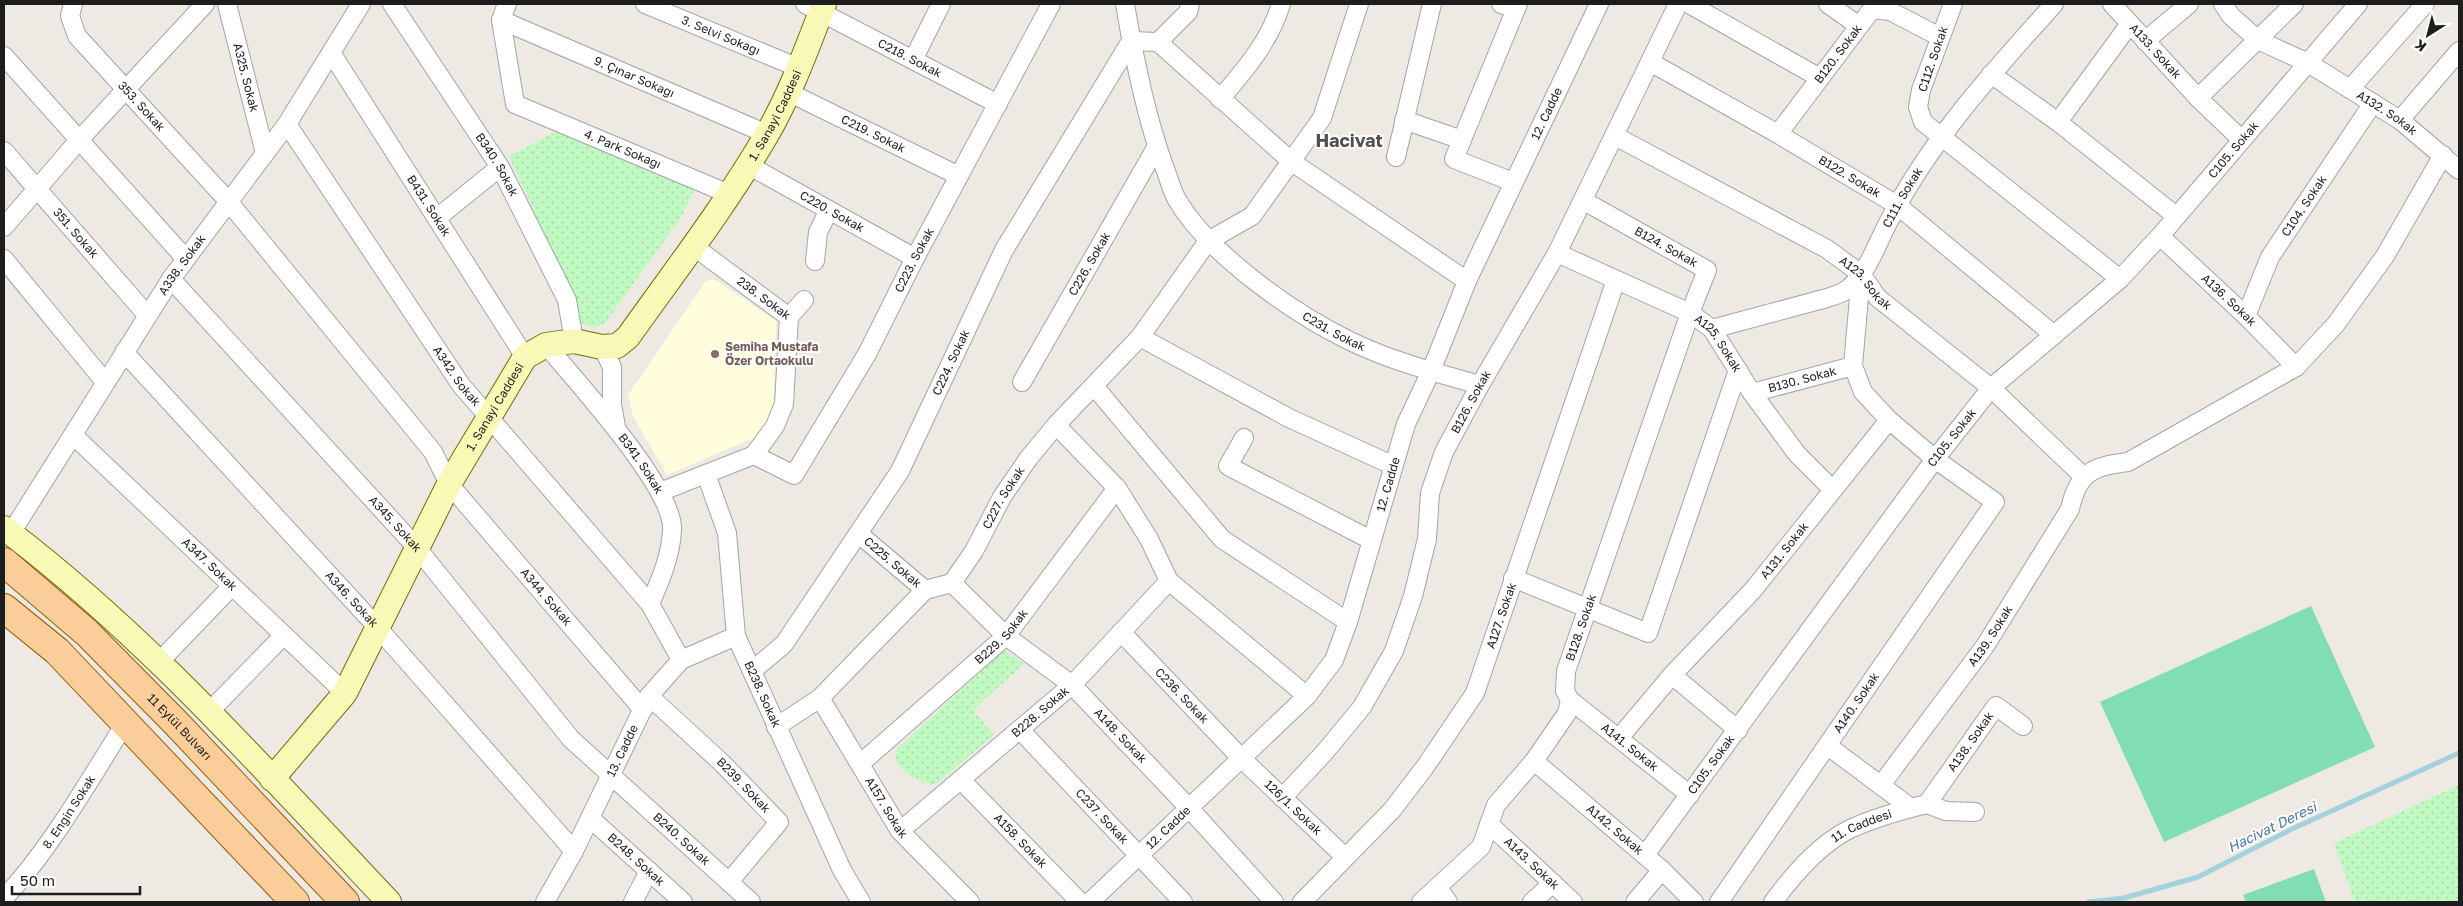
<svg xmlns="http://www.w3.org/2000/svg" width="2463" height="906" font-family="'Golos Text',sans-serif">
  <defs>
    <pattern id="park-dots" width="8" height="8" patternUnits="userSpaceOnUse" patternTransform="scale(1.25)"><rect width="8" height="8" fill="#c0f9c1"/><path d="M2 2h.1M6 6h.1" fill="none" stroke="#a5d5a5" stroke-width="1.8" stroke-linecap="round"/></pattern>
  </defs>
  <rect width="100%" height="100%" fill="#eeeae3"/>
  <path fill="#fffddc" d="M711 279 718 281 776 321 773 419 760 435 667 475 633 416 628 395 705 282Z"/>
  <path fill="url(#park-dots)" d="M559 130 695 187 682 216 605 323C595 328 590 328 580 322V312L509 156Z
    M1004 650 1024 664 973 710 994 735 936 784C919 784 891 769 896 750Z
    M2459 785V902H2355L2334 843Z"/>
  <path fill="#81ddb5" d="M2311 606 2375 747 2164 842 2100 702Z
    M2314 869 2326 902H2246L2243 895Z"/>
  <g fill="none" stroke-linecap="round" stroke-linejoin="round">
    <path stroke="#a3d2dc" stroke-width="5" d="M2088 902 2124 898 2198 877 2292 829 2459 753"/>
    <defs>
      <g id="street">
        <path id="s1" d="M73 4 70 16 77 36 228 201 433 452 449 484 643 710"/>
        <path id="s2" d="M227 4 265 153"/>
        <path id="s3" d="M392 4 500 167 567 300 574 341"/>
        <path id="s4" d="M507 4 501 20 515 104 729 194"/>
        <path id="s5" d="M645 4 799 68"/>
        <path id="s6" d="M805 4 998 104"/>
        <path id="s7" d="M1125 4C1134 58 1145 114 1164 166 1168 176 1171 188 1176 198 1208 254 1293 313 1350 341 1391 361 1437 373 1480 385"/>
        <path d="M1501 4 1516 9"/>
        <path d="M1689 4 1820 78"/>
        <path d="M1828 4 1859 26"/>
        <path d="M1953 4 1921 90 1918 107 1923 122 2120 279"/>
        <path id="s8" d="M2112 4 2198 98 2241 139"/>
        <path id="s9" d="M2223 4 2231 16 2258 40 2308 63 2400 120 2459 170"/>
        <path id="s10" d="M501 20 767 134"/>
        <path d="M2145 41 2189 4"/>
        <path d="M1158 42 1188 12 1190 4"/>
        <path id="s11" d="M332 54 525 357"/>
        <path d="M4 56 185 258"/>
        <path d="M913 60 941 4"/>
        <path id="s12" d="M1650 62 1778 134 1897 205 2054 335"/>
        <path d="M1991 74 2058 122 2176 216"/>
        <path d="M2350 89 2425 4"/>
        <path id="s13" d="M788 92 959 176"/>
        <path d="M2198 98 2294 4"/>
        <path d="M1220 99C1245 70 1270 41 1281 4"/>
        <path d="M1404 120 1462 140"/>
        <path d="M2400 120 2459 51"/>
        <path d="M2058 122 2129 25"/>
        <path id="s14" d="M287 124 461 385 650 604 681 660"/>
        <path id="s15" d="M1778 134 1872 9 1890 11 1940 37"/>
        <path id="s16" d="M1615 136 1827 249 1861 274 1878 298 1991 388 2084 477"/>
        <path id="s17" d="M4 151 147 315"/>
        <path d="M1396 157 1432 4"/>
        <path id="s18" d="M748 165 915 258"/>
        <path d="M1513 182 1454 159 1518 4"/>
        <path d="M437 218 500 167"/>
        <path d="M4 227 80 139 205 4"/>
        <path id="s19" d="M2160 236 2246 316 2296 367"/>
        <path id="s20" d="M693 246 789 317 784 404 775 426 754 455"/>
        <path id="s21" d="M1557 253 1690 313 1712 329 1752 393 1797 454 1832 489"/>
        <path d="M4 259 105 382"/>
        <path d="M815 261 818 232 829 210"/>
        <path id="s22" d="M171 279 417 548 571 739 751 902"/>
        <path id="s23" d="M2246 316 2270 257 2373 103"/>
        <path d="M789 317 804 300"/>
        <path id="s24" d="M1712 329 1827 298C1833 296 1840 294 1845 291 1867 276 1877 243 1889 221 1931 139 1993 72 2054 4"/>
        <path d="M1140 337 1289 418 1392 465"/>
        <path id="s25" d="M546 345C575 380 675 489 672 530 671 556 660 581 650 604"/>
        <path d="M602 347 612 367V404L616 427"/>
        <path id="s26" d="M124 352 378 628 574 851"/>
        <path id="s27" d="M1022 382 1157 146"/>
        <path d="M1094 386 1222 539 1348 622"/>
        <path id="s28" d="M1752 393 1853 366"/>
        <path d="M1056 425 1117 488 1149 539 1169 581 1307 696"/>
        <path id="s29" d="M73 435 345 693"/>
        <path d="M1244 438 1228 466 1371 540"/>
        <path id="s30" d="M754 455 794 475 867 354 915 258 1051 4"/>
        <path id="s31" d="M706 474 727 533 736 636 842 870 861 902"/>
        <path d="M660 492 754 455"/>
        <path id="s32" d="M11 533 171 279 287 124 361 4"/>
        <path id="s33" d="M859 534 925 590"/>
        <path d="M1513 578 1648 633 1738 370"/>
        <path id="s34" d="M952 583 1006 636 1072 685 1190 809 1274 902"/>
        <path id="s35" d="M1121 632 1242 759 1344 856"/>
        <path d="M159 662 232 586"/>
        <path id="s36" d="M752 671 784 644 900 471 1004 250 1131 41 1158 42 1292 162 1467 281"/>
        <path d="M1672 675 1738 730"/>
        <path id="s37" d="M649 696 722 763 779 822 729 882"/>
        <path id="s38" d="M820 698 900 831 970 902"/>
        <path id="s39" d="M1570 700 1690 795"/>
        <path d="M208 713 284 635"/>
        <path id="s40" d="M776 727 820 698 925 590 952 583 974 551 1002 497 1028 459 1056 425 1140 337 1208 241 1252 216 1322 118 1359 4"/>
        <path id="s41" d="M1020 730 1183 902"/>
        <path id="s42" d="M1619 738 1672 675 1753 590 1889 420"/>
        <path d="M1828 746 1911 808"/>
        <path id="s43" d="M1534 761 1662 870 1694 902"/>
        <path id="s44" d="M861 763 1006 636 1117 488"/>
        <path id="s45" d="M961 780 1080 902"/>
        <path id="s46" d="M1881 785 1985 646 2070 509C2078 472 2093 466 2128 462L2296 367 2336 324 2385 256 2443 155"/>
        <path id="s47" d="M1282 798 1324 753 1362 707 1394 651 1413 596 1427 539 1430 493 1444 452 1480 385 1557 253 1678 4"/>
        <path id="s48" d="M1927 804 1996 706 2023 726"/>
        <path id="s49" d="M590 818 683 902"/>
        <path id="s50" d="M1489 824 1573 902"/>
        <path id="s51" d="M900 831 1072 685 1169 581"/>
        <path id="s52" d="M1645 855 1935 459 1991 388 2120 279 2160 236 2358 4"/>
        <path d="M1438 888 1448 902"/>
        <path id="s53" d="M4 898C50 850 90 779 126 722"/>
        <path id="s54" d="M545 902 574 851 649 696 681 660 736 636"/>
        <path d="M633 902 649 871"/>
        <path id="s55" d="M1090 902 1307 696 1334 660 1348 622 1406 424 1431 371 1467 281 1599 4"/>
        <path id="s56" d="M1302 902 1392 810 1425 767 1475 693 1616 280"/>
        <path id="s57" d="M1421 902 1481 847 1496 805 1534 761 1567 713 1570 700 1565 691 1566 671 1690 313 1707 270 1584 201"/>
        <path d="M1532 902 1553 883"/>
        <path d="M1635 902 1662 870"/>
        <path id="s58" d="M1719 902 1995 502 1935 459 1889 420 1863 392 1853 366 1861 274"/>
        <path id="s59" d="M1773 902C1793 875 1819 844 1850 829 1874 818 1902 810 1927 804L1946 811 1975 812"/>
      </g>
      <g id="secondary">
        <path d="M4 528C147 636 266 772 389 902"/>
        <path id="s60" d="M272 779 345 693 449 484 525 357 546 345 574 341 602 347 617 346 628 337C675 271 725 206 766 136 790 95 807 48 824 4"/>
      </g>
      <g id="primary">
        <path id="s61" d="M4 562 86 632 176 723 345 902"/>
        <path d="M4 608 57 651 295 902"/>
      </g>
    </defs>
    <use href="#street" stroke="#a4a4a4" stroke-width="20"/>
    <use href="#secondary" stroke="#6c7306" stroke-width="26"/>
    <use href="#primary" stroke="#955d01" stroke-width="30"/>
    <use href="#street" stroke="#fff" stroke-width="18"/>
    <use href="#secondary" stroke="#f8f9b7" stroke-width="24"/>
    <use href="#primary" stroke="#fbcd9b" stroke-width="28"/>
  </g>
  <circle fill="#8d6e63" stroke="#fff" stroke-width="2" cx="715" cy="354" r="5"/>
  <g text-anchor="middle" stroke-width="4" stroke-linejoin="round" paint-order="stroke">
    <g font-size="12" fill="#1d1d1d" stroke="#fff">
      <text dy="4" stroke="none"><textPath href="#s5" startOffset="82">3. Selvi Sokağı</textPath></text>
      <text dy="4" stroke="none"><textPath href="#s8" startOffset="64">A133. Sokak</textPath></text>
      <text dy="4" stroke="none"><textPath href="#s15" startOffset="100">B120. Sokak</textPath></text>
      <text dy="4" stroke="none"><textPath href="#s6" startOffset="118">C218. Sokak</textPath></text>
      <text transform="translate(1933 59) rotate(-71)" y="4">C112. Sokak</text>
      <text dy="4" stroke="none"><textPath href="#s10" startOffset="145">9. Çınar Sokağı</textPath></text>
      <text dy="4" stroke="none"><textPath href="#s2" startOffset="76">A325. Sokak</textPath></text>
      <text dy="4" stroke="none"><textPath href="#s1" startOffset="129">353. Sokak</textPath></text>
      <text dy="4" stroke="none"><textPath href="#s55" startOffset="932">12. Cadde</textPath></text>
      <text dy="4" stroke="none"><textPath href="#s9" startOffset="199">A132. Sokak</textPath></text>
      <text dy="4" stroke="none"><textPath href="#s60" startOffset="871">1. Sanayi Caddesi</textPath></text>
      <text dy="4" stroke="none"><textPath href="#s13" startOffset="95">C219. Sokak</textPath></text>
      <text dy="4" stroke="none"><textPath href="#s4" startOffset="219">4. Park Sokağı</textPath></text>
      <text dy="4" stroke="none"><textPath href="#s52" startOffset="922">C105. Sokak</textPath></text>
      <text dy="4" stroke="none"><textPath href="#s3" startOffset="192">B340. Sokak</textPath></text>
      <text dy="4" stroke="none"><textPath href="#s12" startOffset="230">B122. Sokak</textPath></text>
      <text dy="4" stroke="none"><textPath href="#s24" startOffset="249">C111. Sokak</textPath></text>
      <text dy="4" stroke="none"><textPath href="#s11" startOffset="180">B431. Sokak</textPath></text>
      <text dy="4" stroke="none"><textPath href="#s23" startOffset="125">C104. Sokak</textPath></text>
      <text dy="4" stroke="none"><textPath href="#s18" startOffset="96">C220. Sokak</textPath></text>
      <text dy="4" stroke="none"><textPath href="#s17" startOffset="109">351. Sokak</textPath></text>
      <text transform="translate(1666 247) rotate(29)" y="4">B124. Sokak</text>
      <text dy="4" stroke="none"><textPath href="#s30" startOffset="291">C223. Sokak</textPath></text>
      <text dy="4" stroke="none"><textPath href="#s27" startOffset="136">C226. Sokak</textPath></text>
      <text dy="4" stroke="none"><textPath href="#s32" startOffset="318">A338. Sokak</textPath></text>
      <text dy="4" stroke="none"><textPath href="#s16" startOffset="292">A123. Sokak</textPath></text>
      <text dy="4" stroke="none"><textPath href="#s20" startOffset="88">238. Sokak</textPath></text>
      <text dy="4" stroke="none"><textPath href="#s19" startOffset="94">A136. Sokak</textPath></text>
      <text dy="4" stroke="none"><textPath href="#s7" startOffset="410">C231. Sokak</textPath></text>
      <text dy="4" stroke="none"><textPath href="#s21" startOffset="188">A125. Sokak</textPath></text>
      <text dy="4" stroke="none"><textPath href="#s36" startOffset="370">C224. Sokak</textPath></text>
      <text dy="4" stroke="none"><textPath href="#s14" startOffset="304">A342. Sokak</textPath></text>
      <text dy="4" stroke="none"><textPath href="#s28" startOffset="52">B130. Sokak</textPath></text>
      <text dy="4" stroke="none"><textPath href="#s47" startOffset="449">B126. Sokak</textPath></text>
      <text dy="4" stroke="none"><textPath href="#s60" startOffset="436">1. Sanayi Caddesi</textPath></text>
      <text dy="4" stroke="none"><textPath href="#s52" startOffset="518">C105. Sokak</textPath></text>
      <text dy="4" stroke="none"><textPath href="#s25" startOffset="152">B341. Sokak</textPath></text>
      <text dy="4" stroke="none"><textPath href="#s55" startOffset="528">12. Cadde</textPath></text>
      <text dy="4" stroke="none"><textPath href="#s40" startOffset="331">C227. Sokak</textPath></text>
      <text dy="4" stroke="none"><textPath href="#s22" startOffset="332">A345. Sokak</textPath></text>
      <text dy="4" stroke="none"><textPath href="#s42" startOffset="250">A131. Sokak</textPath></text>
      <text dy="4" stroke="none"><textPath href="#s33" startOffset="44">C225. Sokak</textPath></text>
      <text dy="4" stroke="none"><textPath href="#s29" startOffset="188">A347. Sokak</textPath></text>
      <text dy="4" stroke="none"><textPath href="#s1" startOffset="766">A344. Sokak</textPath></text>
      <text dy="4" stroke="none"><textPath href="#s26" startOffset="336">A346. Sokak</textPath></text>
      <text dy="4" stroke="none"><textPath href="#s56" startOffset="354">A127. Sokak</textPath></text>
      <text dy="4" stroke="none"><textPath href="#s57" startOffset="332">B128. Sokak</textPath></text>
      <text dy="4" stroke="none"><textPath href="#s46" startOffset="185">A139. Sokak</textPath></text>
      <text dy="4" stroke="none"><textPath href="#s44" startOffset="189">B229. Sokak</textPath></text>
      <text dy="4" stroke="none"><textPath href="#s31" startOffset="230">B238. Sokak</textPath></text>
      <text dy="4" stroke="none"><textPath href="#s35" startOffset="88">C236. Sokak</textPath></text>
      <text dy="4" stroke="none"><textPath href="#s58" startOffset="242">A140. Sokak</textPath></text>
      <text dy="4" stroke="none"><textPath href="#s51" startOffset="184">B228. Sokak</textPath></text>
      <text dy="4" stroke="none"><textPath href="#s61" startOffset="241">11 Eylül Bulvarı</textPath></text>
      <text dy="4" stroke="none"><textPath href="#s34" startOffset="228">A148. Sokak</textPath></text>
      <text dy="4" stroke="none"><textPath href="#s48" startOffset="76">A138. Sokak</textPath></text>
      <text dy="4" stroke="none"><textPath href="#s39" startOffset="76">A141. Sokak</textPath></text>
      <text dy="4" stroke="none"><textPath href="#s54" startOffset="170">13. Cadde</textPath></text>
      <text dy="4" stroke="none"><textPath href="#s52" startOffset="112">C105. Sokak</textPath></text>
      <text dy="4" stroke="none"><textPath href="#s37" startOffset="130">B239. Sokak</textPath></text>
      <text dy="4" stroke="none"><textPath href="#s38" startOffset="128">A157. Sokak</textPath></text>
      <text dy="4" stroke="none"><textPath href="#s35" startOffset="246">126/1. Sokak</textPath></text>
      <text dy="4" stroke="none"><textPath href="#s53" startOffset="108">8. Engin Sokak</textPath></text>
      <text dy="4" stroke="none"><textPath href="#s41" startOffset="119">C237. Sokak</textPath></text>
      <text dy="4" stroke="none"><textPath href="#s59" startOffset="119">11. Caddesi</textPath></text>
      <text dy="4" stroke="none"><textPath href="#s55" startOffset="108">12. Cadde</textPath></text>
      <text dy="4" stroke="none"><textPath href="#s43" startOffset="106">A142. Sokak</textPath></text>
      <text dy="4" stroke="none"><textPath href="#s22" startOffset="759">B240. Sokak</textPath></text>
      <text dy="4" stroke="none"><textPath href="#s45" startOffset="85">A158. Sokak</textPath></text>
      <text dy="4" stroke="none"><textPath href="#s49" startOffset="62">B248. Sokak</textPath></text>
      <text dy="4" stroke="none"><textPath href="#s50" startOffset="58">A143. Sokak</textPath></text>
    </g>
    <g font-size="12" font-weight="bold" fill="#785e54" stroke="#fff" text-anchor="start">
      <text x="725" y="351">Semiha Mustafa<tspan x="725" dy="14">Özer Ortaokulu</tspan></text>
    </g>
    <g font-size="14" font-style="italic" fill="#487aa4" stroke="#fff">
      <text transform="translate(2272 827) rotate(-26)" y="5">Hacivat Deresi</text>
    </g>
    <g font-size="18" font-weight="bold" fill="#505050" stroke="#fff">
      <text x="1349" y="147">Hacivat</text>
    </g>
  </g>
  <rect width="2463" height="906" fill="none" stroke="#1d1d1d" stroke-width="10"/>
  <g transform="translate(2428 35) rotate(216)" stroke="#ffffff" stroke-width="4" paint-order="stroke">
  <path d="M0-4L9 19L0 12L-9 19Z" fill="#1d1d1d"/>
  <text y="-8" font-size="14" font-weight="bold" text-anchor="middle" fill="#1d1d1d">K</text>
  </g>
  <path d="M12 886v8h128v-8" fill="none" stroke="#1d1d1d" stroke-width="2.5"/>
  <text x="20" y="886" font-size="15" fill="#1d1d1d" stroke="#ffffff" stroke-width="4" paint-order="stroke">50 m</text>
</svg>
